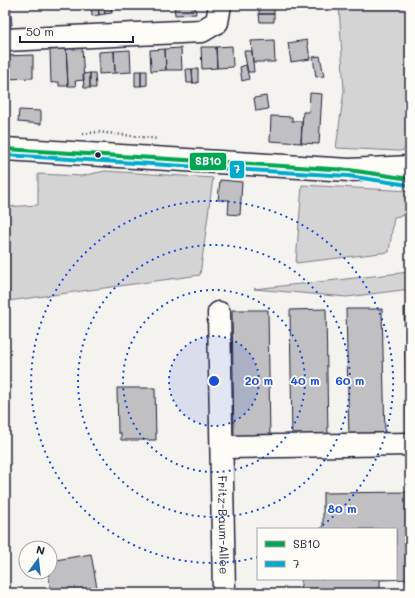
<svg xmlns="http://www.w3.org/2000/svg" width="415" height="598" font-family="Mali,sans-serif">
  <rect width="100%" height="100%" fill="#f4f3ef"/>
  <filter id="ink" filterUnits="userSpaceOnUse"><feTurbulence type="fractalNoise" baseFrequency=".025" numOctaves="2"/><feDisplacementMap in="SourceGraphic" scale="8" xChannelSelector="R" yChannelSelector="G"/><feConvolveMatrix kernelMatrix="1 2 1 2 8 2 1 2 1" color-interpolation-filters="sRGB"/></filter>
  <g filter="url(#ink)">
    <path fill="#d5d4d5" stroke="#7c7b88" d="M339 5H410V149L399 151 336 148 344 91Z
      M105 171 213 178 200 275 8 301 5 292V207L38 205V174L81 176Z
      M302 185 410 191V214L394 217 389 252 296 263Z
      M410 272V289L347 297 254 289Z"/>
    <path fill="#c0bfc2" stroke="#22223b" d="M10 5 12 25 5 26V6Z
      M91 5H98L99 15 92 16Z
      M98 5H104L105 14 99 15Z
      M104 5H111L112 13 105 14Z
      M174 5H195L196 14 175 15Z
      M274 7V14H259V8Z
      M259 14H274V22H260Z
      M274 40 275 62H253L251 41Z
      M307 40 310 59 291 62 288 43Z
      M66 46 82 48 84 80 75 81 76 86H68Z
      M66 46 68 86H59V82L51 83 50 49Z
      M232 46 233 67 217 68 216 47Z
      M201 47H216L217 68 202 69Z
      M181 48 182 70H166L165 49Z
      M165 49 166 70 151 71 150 50Z
      M130 50 131 72 115 73 114 51Z
      M114 51 115 73 99 74V52Z
      M244 51H251L252 52 254 72H248Z
      M33 55V78L5 79V56Z
      M320 56 324 76 316 77 313 57Z
      M246 65 249 79 242 81 240 67Z
      M186 69H192L193 83H187Z
      M192 69H198V83H193Z
      M135 71H141V86H135Z
      M141 71H147V85L141 86Z
      M90 73V88H84L83 74Z
      M90 73H95L96 88H90Z
      M310 93 322 94 319 144 301 143 303 112H309Z
      M266 96 268 109 256 111 254 98Z
      M19 110 41 111V124L18 122Z
      M271 116 292 117V121H302L301 143 270 141Z
      M220 180 242 182 240 215 228 214 229 200H218Z
      M404 307H410V435L407 436Z
      M326 309 328 437 292 438 290 310Z
      M346 309H382L385 437 349 438Z
      M232 310H268L270 438 234 439Z
      M117 388H155L156 440H121V433H118Z
      M410 492V579L380 580V592L301 593V580L303 579H396V529H323V493Z
      M91 554 97 588 68 593H51L48 572H50V561Z"/>
    <g fill="none" stroke-linecap="round" stroke-linejoin="round">
      <defs>
        <g id="minor">
          <path d="M5 40 202 31 217 22 220 5"/>
          <path id="s1" d="M219 313 224 593"/>
          <path d="M222 447 410 444"/>
        </g>
        <path id="major" d="M5 149 349 170 410 167"/>
      </defs>
      <use href="#minor" stroke="#22223b" stroke-width="25"/>
      <use href="#major" stroke="#22223b" stroke-width="25"/>
      <path stroke="#22223b" stroke-width="2.5" stroke-dasharray="1 3" stroke-linecap="butt" d="M83 134 98 132 158 139"/>
      <use href="#minor" stroke="#fdfcf7" stroke-width="22"/>
      <use href="#major" stroke="#fdfcf7" stroke-width="22"/>
      <defs>
        <path id="bus-1" d="M5 149 349 170 410 179"/>
        <path id="bus-2" d="M5 155 348 176 409 185"/>
      </defs>
      <use href="#bus-1" stroke="#fdfcf7" stroke-width="7"/>
      <use href="#bus-2" stroke="#fdfcf7" stroke-width="7"/>
      <use href="#bus-1" stroke="#00a651" stroke-width="4"/>
      <use href="#bus-2" stroke="#00a9ce" stroke-width="4"/>
    </g>
  </g>
  <circle cx="214" cy="381" r="45" fill="#1d4ed8" fill-opacity=".12"/>
  <g fill="none" stroke="#1d4ed8" stroke-width="2" stroke-dasharray="2 4">
    <circle cx="214" cy="381" r="45"/>
    <circle cx="214" cy="381" r="91"/>
    <circle cx="214" cy="381" r="136"/>
    <path d="M258 557A181 181 0 1 1 319 528"/>
  </g>
  <circle fill="#22223b" stroke="#fdfcf7" stroke-width="1.5" cx="98" cy="155" r="3.5"/>
  <g text-anchor="middle" stroke-width="3.5" stroke-linejoin="round" paint-order="stroke">
    <g font-size="12" fill="#22223b" stroke="#fdfcf7">
      <text dy="4" stroke="none"><textPath href="#s1" startOffset="212">Fritz-Baum-Allee</textPath></text>
    </g>
  </g>
  <circle cx="214" cy="381" r="6" fill="#1d4ed8" stroke="#fdfcf7" stroke-width="2"/>
  <g font-size="12" text-anchor="middle" font-weight="bold" fill="#1d4ed8" stroke="#fdfcf7" stroke-width="3.5" stroke-linejoin="round" paint-order="stroke">
    <text x="259" y="385">20 m</text>
    <text x="305" y="385">40 m</text>
    <text x="350" y="385">60 m</text>
    <text x="342" y="513">80 m</text>
  </g>
  <g stroke="#fdfcf7" stroke-width="1.5">
    <rect x="189" y="152" width="38" height="19" rx="4" fill="#00a651"/>
    <rect x="229" y="160" width="16" height="19" rx="4" fill="#00a9ce"/>
  </g>
  <g font-size="11" text-anchor="middle" font-weight="bold" fill="#fff">
    <text x="208" y="165">SB10</text>
    <text x="237" y="173">7</text>
  </g>
  <rect width="415" height="598" fill="none" stroke="#fdfcf7" stroke-width="20"/>
  <rect x="10" y="10" width="395" height="578" fill="none" stroke="#22223b" stroke-width="1.5" filter="url(#ink)"/>
  <rect x="257" y="528" width="140" height="52" fill="#fdfcf7" stroke="#a5a5ac"/>
  <rect x="265" y="541" width="20" height="6" fill="#00a651" stroke="#a5a5ac"/>
  <text x="293" y="548" font-size="12" fill="#22223b">SB10</text>
  <rect x="265" y="561" width="20" height="6" fill="#00a9ce" stroke="#a5a5ac"/>
  <text x="293" y="568" font-size="12" fill="#22223b">7</text>
  <g transform="translate(38 560) rotate(15)"><circle r="19" fill="#fdfcf7" stroke="#a5a5ac"/>
  <path d="M0-3L7 15L0 10L-7 15Z" fill="#1f6fb2"/>
  <text y="-6" font-size="11" font-weight="bold" text-anchor="middle" fill="#22223b">N</text>
  </g>
  <path d="M20 36v6h113v-6" fill="none" stroke="#22223b" stroke-width="2"/>
  <text x="26" y="36" font-size="12" fill="#22223b" stroke="#fdfcf7" stroke-width="3" paint-order="stroke">50 m</text>
</svg>
